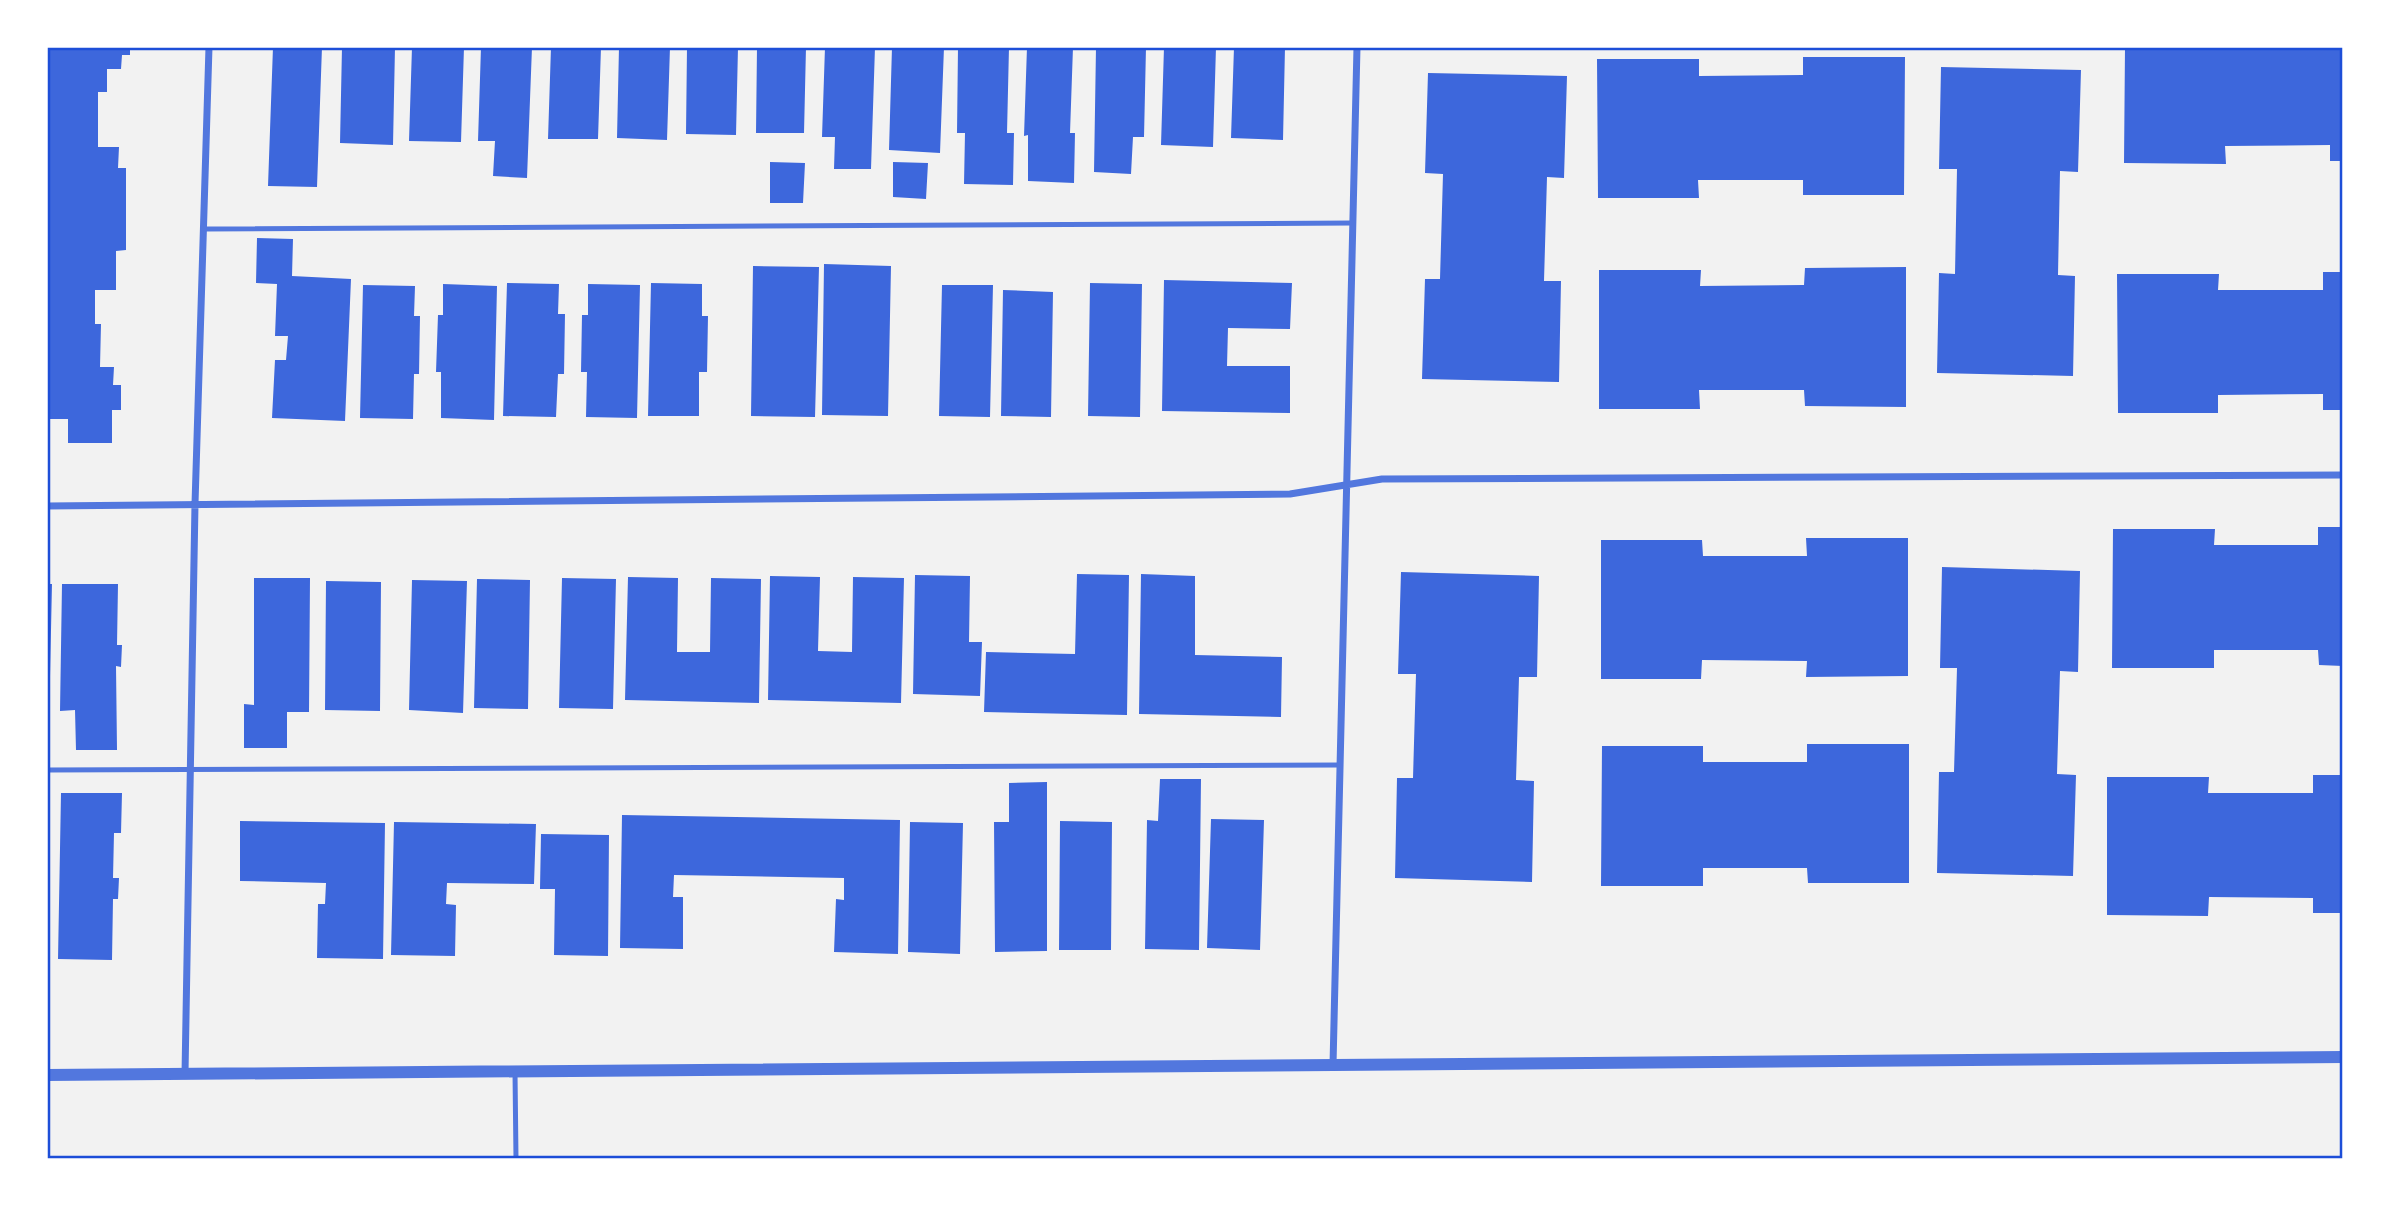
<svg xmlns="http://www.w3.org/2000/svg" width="2390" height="1206" font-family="'Titillium Web',sans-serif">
  <rect width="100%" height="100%" fill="#f2f2f2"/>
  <path fill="#3d67dc" d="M47 47H130V55H122L121 69H107V92H98V147H119L118 168H126V250L116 251V290H95V324H101L100 367H114L113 385H121V410H112V443H68V419H47Z
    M273 47H322L317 187 268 186Z
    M342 47H395L393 145 340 143Z
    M412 47H464L461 142 409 141Z
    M481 47H532L527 178 493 176 495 141H478Z
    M551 47H601L598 139H548Z
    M619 47H670L667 140 617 138Z
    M687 47H738L736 135 686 134Z
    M757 47H806L804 133H756Z
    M825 47H875L871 169H834L835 137H822Z
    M892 47H944L940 153 889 150Z
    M958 47H1009L1007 133H1014L1013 185 964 184 965 133H957Z
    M1027 47H1073L1070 133H1075L1074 183 1028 181V135L1024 136Z
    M1096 47H1146L1144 137H1133L1131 174 1094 172Z
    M1164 47H1216L1213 147 1161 145Z
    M1234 47H1285L1283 140 1231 138Z
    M2125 47H2343V161H2330V145L2225 146 2226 164 2124 163Z
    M1803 57H1905L1904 195H1803V180H1698L1699 198H1598L1597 59H1699V76L1803 75Z
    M1941 67 2081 70 2078 172 2060 171 2058 275 2075 276 2073 376 1937 373 1939 273 1955 274 1957 169H1939Z
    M1428 73 1567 76 1564 178 1547 177 1544 281H1561L1559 382 1422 379 1425 279H1440L1443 174 1425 173Z
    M770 162 805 163 803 203H770Z
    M893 162 928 163 926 199 893 197Z
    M257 238 293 239 292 276 351 279 345 421 272 418 275 360H286L288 336H275L277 284 256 283Z
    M824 264 891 266 888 416 822 415Z
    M753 266 819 267 815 417 751 416Z
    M1906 267V407L1805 406 1804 390H1699L1700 409H1599V270H1701L1700 286 1804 285 1805 268Z
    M2323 272H2343V410H2323V394L2218 395V413H2118L2117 274H2219L2218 290H2323Z
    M1164 280 1292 283 1290 329 1228 328 1227 366H1290V413L1162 411Z
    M507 283 559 284 558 314H565L564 374H558L556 417 503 416Z
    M651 283 702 284V316H708L707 372H699V416H648Z
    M1090 283 1142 284 1140 417 1088 416Z
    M443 284 497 286 494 420 441 418V372H436L438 315H443Z
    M588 284 640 285 637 418 586 417 587 372H581L582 315H588Z
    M363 285 415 286 414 316H420L419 374H414L413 419 360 418Z
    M942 285H993L990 417 939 416Z
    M1003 290 1053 292 1051 417 1001 416Z
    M2318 527H2343V666L2319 665 2318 650H2214V668H2112L2113 529H2215L2214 545H2318Z
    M1806 538H1908V676L1806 677 1807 661 1702 660 1701 679H1601V540H1702L1703 556H1807Z
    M1942 567 2080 571 2078 672 2060 671 2057 774 2076 775 2073 876 1937 873 1939 772H1954L1957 668H1940Z
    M1401 572 1539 576 1537 677H1519L1516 780 1534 781 1532 882 1395 878 1397 778H1413L1416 674H1398Z
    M1077 574 1129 575 1127 715 984 712 986 652 1075 654Z
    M1141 574 1195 576V655L1282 657 1281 717 1139 714Z
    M915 575 970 576 969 642H982L980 696 913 694Z
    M770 576 820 577 818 651 852 652 853 577 904 578 901 703 768 700Z
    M628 577 678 578 677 652H710L711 578 761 579 759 703 625 700Z
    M254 578H310L309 712H287V748H244V704L254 705Z
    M562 578 616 579 613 709 559 708Z
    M477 579 530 580 528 709 474 708Z
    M412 580 467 581 463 713 409 710Z
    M326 581 381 582 380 711 325 710Z
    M47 584H52L50 676H47Z
    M62 584H118L117 645H122L121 667 116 666 117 750H76L75 710 60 711Z
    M1807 744H1909V883H1808L1807 868H1703V886H1601L1602 746H1703V762H1807Z
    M2313 775H2343V913H2313V898L2209 897 2208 916 2107 915V777H2209L2208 793H2313Z
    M1160 779H1201L1199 950 1145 949 1147 820 1158 821Z
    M1047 782V951L995 952 994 822H1009V783Z
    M61 793H122L121 833H114L113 878H119L118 899H113L112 960 58 959Z
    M622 815 900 820 898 954 834 952 836 899 844 900V878L674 875 673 897H683V949L620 948Z
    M1211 819 1264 820 1260 950 1207 948Z
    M240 821 385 823 383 959 317 958 318 904H325L326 883 240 881Z
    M1060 821 1112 822 1111 950H1059Z
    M394 822 536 824 534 884 447 883 446 904 456 905 455 956 391 955Z
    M910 822 963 823 960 954 908 952Z
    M541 834 609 835 608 956 554 955 555 889H540Z"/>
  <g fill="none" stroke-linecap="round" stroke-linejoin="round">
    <path stroke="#5277de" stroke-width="5" d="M204 229 1353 223
      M47 770 1340 765
      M515 1072 516 1159"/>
    <path stroke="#5277de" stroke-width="7" d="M47 506 1290 494 1382 479 2343 475
      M1333 1065 1357 47
      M185 1074 195 504 209 47"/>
    <path stroke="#5277de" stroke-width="12" d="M47 1075 2343 1057"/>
  </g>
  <rect width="2390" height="1206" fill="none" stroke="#ffffff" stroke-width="98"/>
  <rect x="49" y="49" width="2292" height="1108" fill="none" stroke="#1d4ed8" stroke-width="2.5"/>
</svg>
